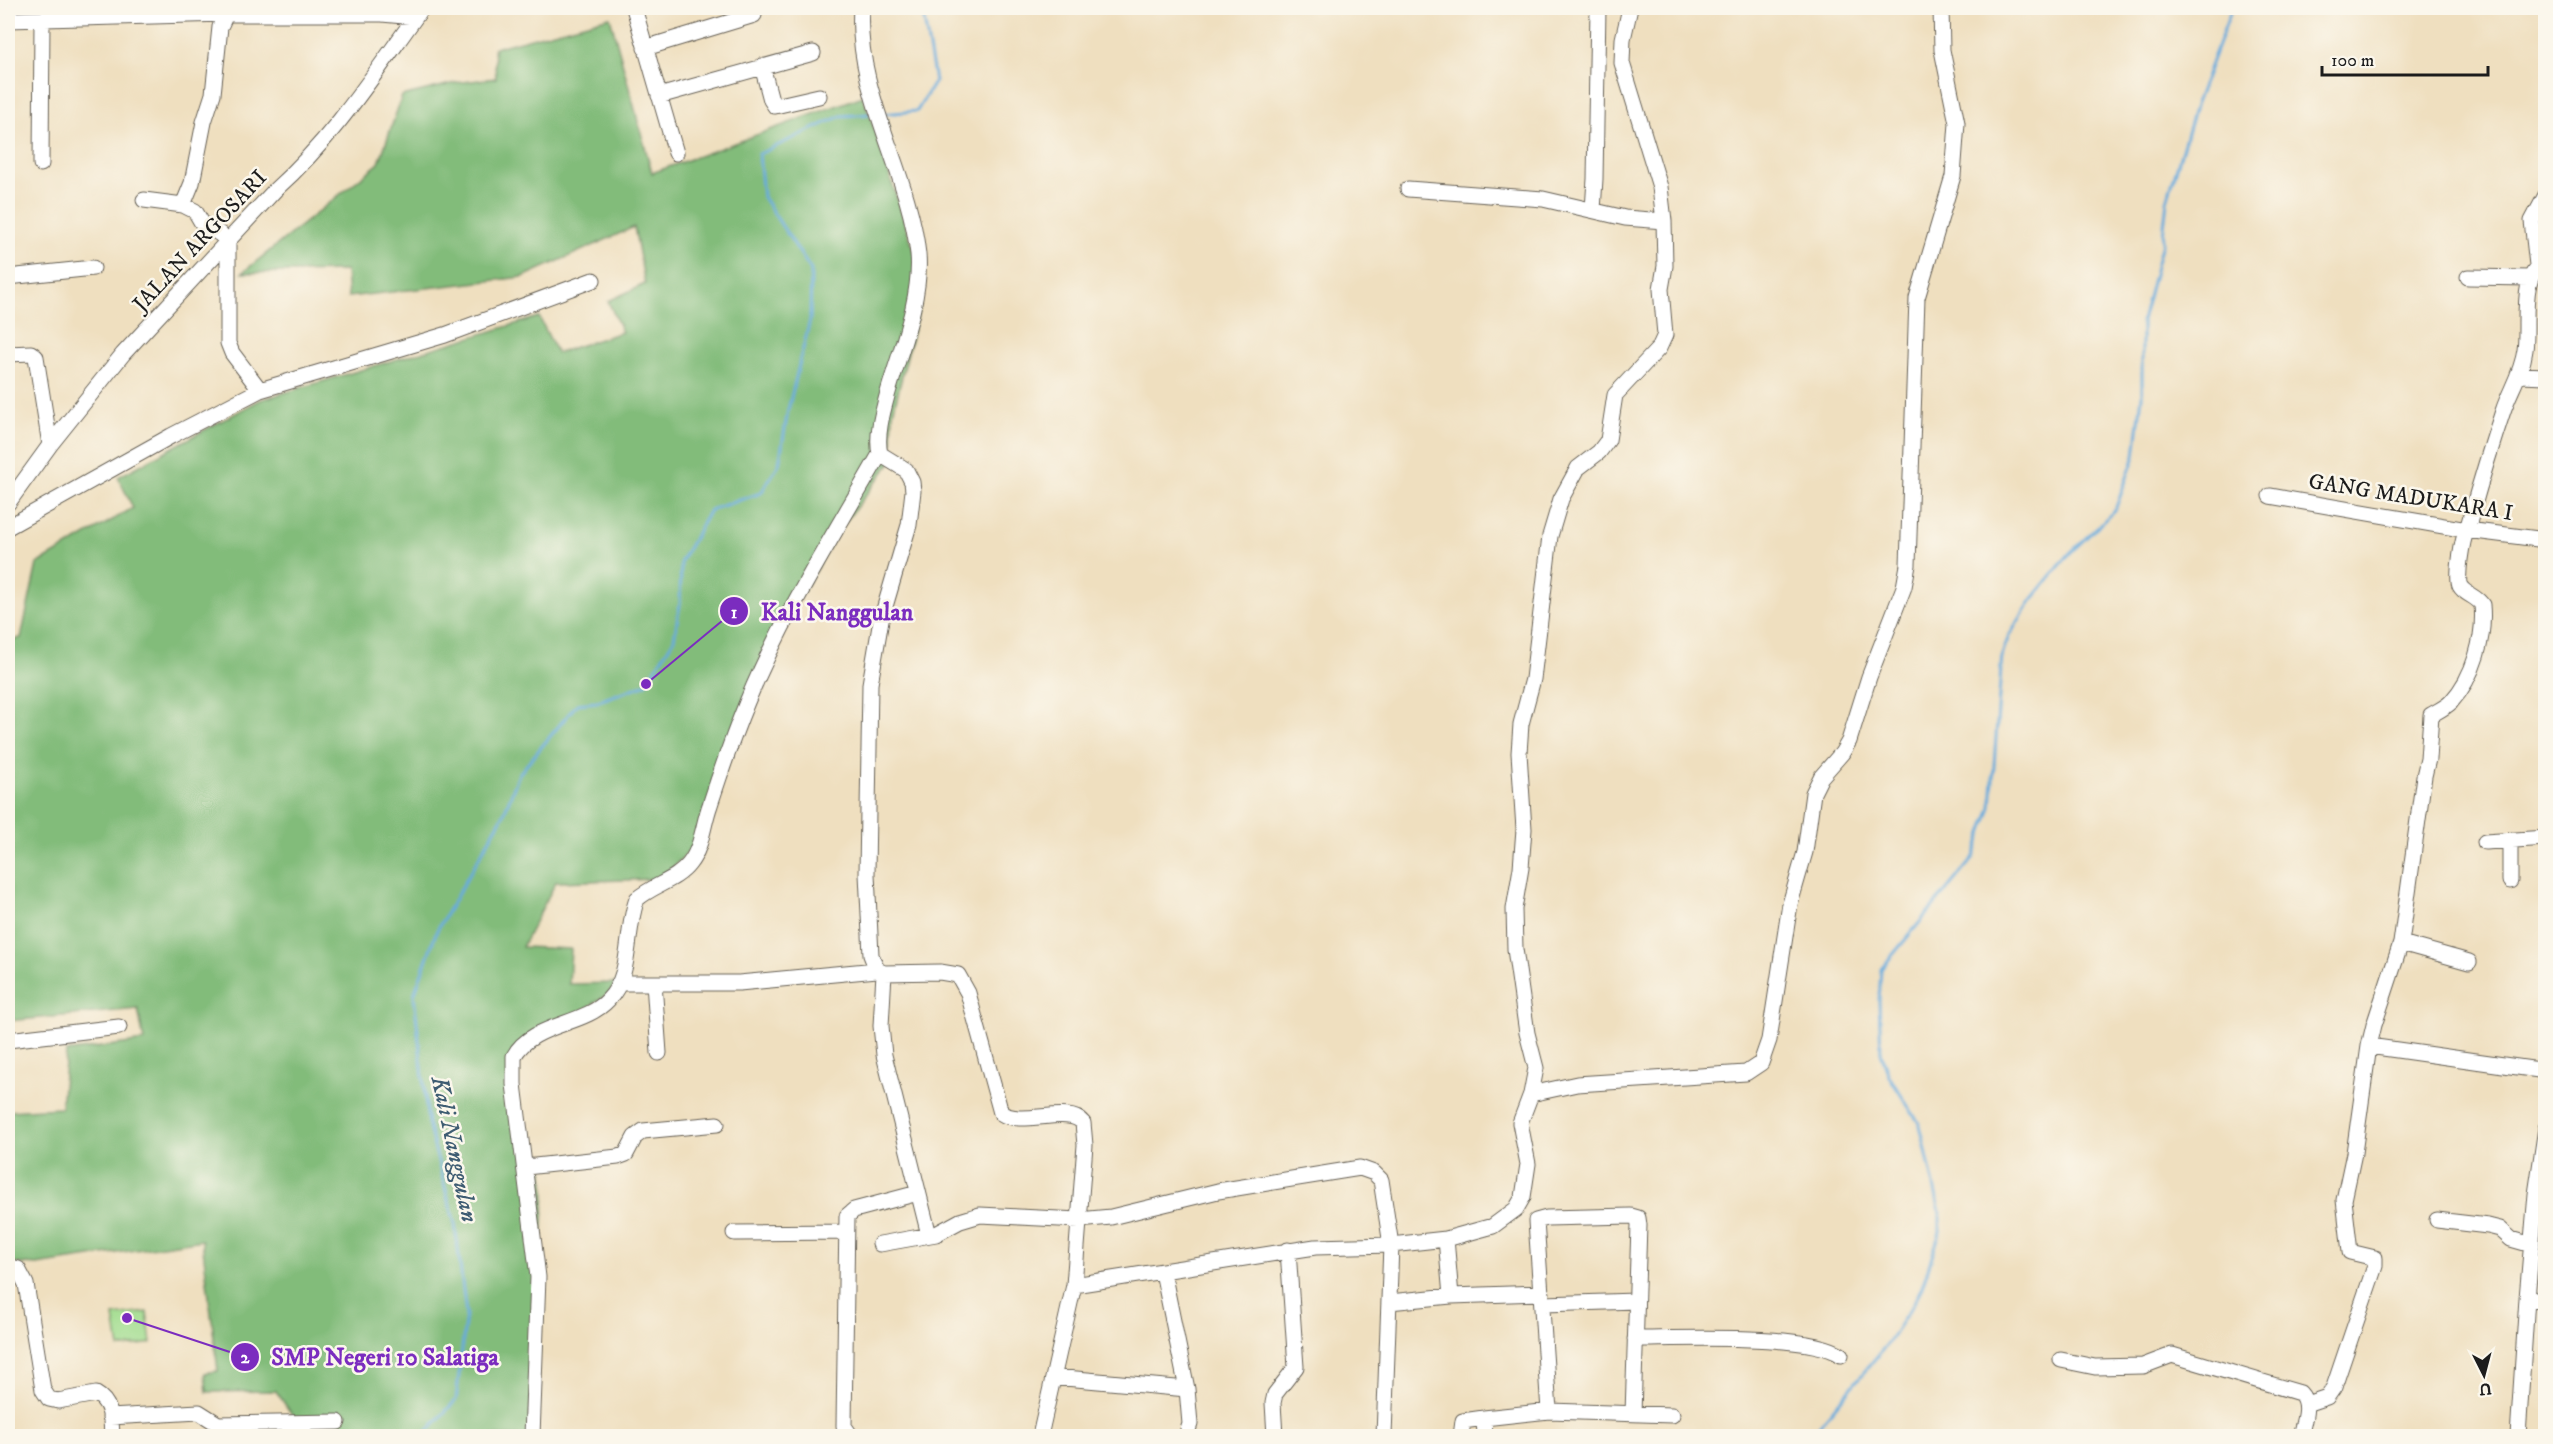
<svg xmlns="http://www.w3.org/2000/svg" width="2553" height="1444" font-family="'IM FELL DW Pica',serif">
  <rect width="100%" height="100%" fill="#fbf7ec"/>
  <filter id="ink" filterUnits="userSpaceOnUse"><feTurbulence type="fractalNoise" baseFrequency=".0167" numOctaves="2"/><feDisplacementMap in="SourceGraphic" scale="12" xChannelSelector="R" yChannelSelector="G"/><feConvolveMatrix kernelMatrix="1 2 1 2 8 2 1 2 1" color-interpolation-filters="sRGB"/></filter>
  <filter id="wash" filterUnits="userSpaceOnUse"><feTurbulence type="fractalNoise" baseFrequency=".008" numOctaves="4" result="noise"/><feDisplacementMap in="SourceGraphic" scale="24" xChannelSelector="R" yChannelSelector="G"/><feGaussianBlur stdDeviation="1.35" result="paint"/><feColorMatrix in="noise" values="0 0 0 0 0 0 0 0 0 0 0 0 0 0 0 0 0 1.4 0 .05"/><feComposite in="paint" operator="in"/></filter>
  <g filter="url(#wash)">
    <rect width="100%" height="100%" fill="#efdfbf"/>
    <path fill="#a3dd90" stroke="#607c56" stroke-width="1.5" d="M147 1312 151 1343 119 1348 114 1316Z"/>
    <path fill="#82bc7a" stroke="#4f6c4b" stroke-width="1.5" d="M610 17 652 173 863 96 925 283 893 413 891 462 839 530 783 626 692 849 660 879 556 882 522 947 571 949 569 984 616 983 609 993 520 1053 511 1093 541 1161 545 1191 529 1436H339L338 1421 297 1422 276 1391 207 1392 205 1373 218 1371 202 1240 37 1265 8 1263V1111L61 1108 66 1052 144 1041 138 1009 8 1021V641L21 638 37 564 133 508 118 477 260 400 539 317 557 353 622 332 608 301 645 284 634 227 523 277 348 297 346 271 242 273 379 163 402 96 455 83 496 78 494 48Z"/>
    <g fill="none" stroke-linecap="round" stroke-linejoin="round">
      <path stroke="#67abdc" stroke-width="3" d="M882 114 917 111 935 81 922 8
        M423 1436 456 1400 466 1314 455 1224 428 1124 414 995 437 930 503 816 519 774 577 704 596 702 646 684 674 639 680 604 681 561 710 510 761 493 779 464 788 410 810 320 811 270 763 197 759 154 841 116 872 114
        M1811 1436 1888 1343 1912 1306 1922 1287 1940 1232V1212L1920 1125 1889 1076 1881 1053 1879 1001 1881 969 1974 857 1991 807 2002 654 2009 636 2031 601 2070 553 2115 510 2135 456 2142 396V321L2162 243 2167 201 2195 106 2232 8"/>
    </g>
  </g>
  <g filter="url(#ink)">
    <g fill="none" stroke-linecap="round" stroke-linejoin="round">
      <defs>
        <path id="minor" d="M634 8 676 153
          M861 8C855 93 909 170 918 254 922 299 899 353 887 396 882 414 876 436 880 454L906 470 912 482 913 491 909 525 881 620 870 684 867 874 871 955 877 970 884 973 940 972 958 975 968 993 1001 1113C1021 1127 1069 1105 1083 1123L1085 1145 1074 1285 1040 1436
          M2543 8 2546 11
          M8 20 226 14H382L415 17
          M645 48 754 15
          M762 66 771 100 775 106 819 96
          M659 96 813 53
          M41 164 42 19
          M1408 189 1543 199 1625 218 1664 221 1660 187 1622 63 1623 39 1630 8
          M144 200 183 205 195 211 202 223 220 234 228 242V343L232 353 260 390
          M183 205 192 183 204 122 213 94 220 27 226 14V8
          M1593 210 1595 179 1598 8
          M2546 262C2518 273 2529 325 2525 350 2522 373 2510 390 2503 411 2490 450 2478 490 2467 530 2462 539 2456 579 2460 586 2465 595 2477 596 2482 605 2485 637 2474 677 2451 702 2446 707 2438 711 2431 715L2428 759 2424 776 2401 943 2374 1025 2369 1046 2546 1071
          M2537 265 2532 221 2546 195
          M8 277 93 268
          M2468 277 2529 278
          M8 354 31 353 36 357 50 445
          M2520 375 2546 376
          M2270 496 2467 530 2546 540
          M8 503 50 445 123 354 276 189C335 136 376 71 422 8
          M8 527 171 436 260 390 445 335 593 280
          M2485 842 2546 838
          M2510 881V841
          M2401 943 2469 962
          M884 973 881 1026 884 1055 929 1235
          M619 983H739L877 970
          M654 983 659 1053
          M8 1040 119 1027
          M1531 1094 1536 1068 1527 1033 1515 949 1514 909 1521 868 1524 829 1519 753 1521 724 1533 679 1550 536 1561 499 1578 468 1599 452 1608 440 1615 395 1659 348 1665 335 1661 289 1665 266 1664 221
          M2546 1128 2536 1194 2527 1298 2546 1300
          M526 1167 618 1157 626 1154 635 1137 643 1131 717 1124
          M2437 1220 2488 1226 2500 1229 2511 1239 2532 1245
          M734 1233 846 1232
          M1446 1239 1451 1296
          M880 1244 936 1234 960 1221 980 1215 1079 1220 1111 1217 1218 1191 1360 1168 1374 1173 1381 1180 1391 1245 1384 1436
          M8 1266 18 1269 26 1284 43 1390 49 1399 58 1401 96 1394C112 1403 111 1420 112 1436
          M1163 1272 1187 1389 1190 1424 1186 1436
          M1074 1285 1315 1247 1391 1245 1446 1239 1493 1226 1516 1209 1523 1197 1528 1164 1520 1123 1531 1094 1577 1084 1746 1073 1761 1063 1769 1040 1790 904 1805 852 1813 793 1821 777 1842 753 1849 741 1869 677 1904 587 1908 565 1917 298 1953 176 1957 123 1942 50 1941 8
          M1389 1302 1451 1296 1542 1293
          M1544 1304 1636 1301
          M1635 1339C1679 1339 1810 1333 1841 1355
          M2061 1360 2095 1367 2143 1366 2172 1355 2300 1393C2311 1404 2303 1423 2300 1436
          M1054 1377 1187 1389
          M2306 1404 2327 1397 2334 1387 2375 1266V1258L2350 1252 2344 1200 2354 1153 2369 1046
          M1549 1411 1536 1221 1547 1218 1631 1216 1638 1218 1639 1225 1633 1414
          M110 1417 199 1412 218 1424 338 1422
          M8 1434 10 1436
          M532 1436 538 1277 514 1084V1056C532 1023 584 1026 608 1000 633 975 625 930 637 899 653 885 677 880 689 864 702 848 703 824 710 805 721 771 733 736 747 702 783 615 833 536 880 454
          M851 1436 844 1426 847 1216 854 1210 918 1193
          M1275 1436 1273 1403 1275 1394 1296 1367 1288 1250
          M1461 1436 1463 1421 1484 1418
          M1485 1436 1484 1418 1549 1411 1672 1415
          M2518 1436 2527 1298"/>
      </defs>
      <use href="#minor" stroke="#666055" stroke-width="17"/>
      <use href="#minor" stroke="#fff" stroke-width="15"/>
    </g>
  </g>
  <g text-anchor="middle" stroke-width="5" stroke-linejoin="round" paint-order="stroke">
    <g font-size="22" fill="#1c1c1c" stroke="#fbf7ec">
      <text transform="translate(199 240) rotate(-47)" y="8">JALAN ARGOSARI</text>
      <text transform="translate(2411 496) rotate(9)" y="8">GANG MADUKARA I</text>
    </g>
    <g font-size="24" font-style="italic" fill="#3e5c72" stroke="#fbf7ec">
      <text transform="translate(455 1149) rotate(78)" y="8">Kali Nanggulan</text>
    </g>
  </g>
  <path fill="none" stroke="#7b2cbf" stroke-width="2" d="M646 684L734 611M127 1318L245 1357"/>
  <g fill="#7b2cbf" stroke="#fbf7ec" stroke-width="2">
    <circle cx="646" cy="684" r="6"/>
    <circle cx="127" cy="1318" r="6"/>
    <circle cx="734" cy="611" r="15"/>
    <circle cx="245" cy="1357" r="15"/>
  </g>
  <g font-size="18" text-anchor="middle" font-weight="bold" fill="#fff">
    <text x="734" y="618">1</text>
    <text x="245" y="1363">2</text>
  </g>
  <g font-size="24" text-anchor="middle" font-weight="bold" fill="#7b2cbf" stroke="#fbf7ec" stroke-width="5" stroke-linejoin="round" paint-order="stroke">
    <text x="837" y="620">Kali Nanggulan</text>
    <text x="385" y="1365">SMP Negeri 10 Salatiga</text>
  </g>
  <rect width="2553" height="1444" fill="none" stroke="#fbf7ec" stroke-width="30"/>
  <g transform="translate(2484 1375) rotate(174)" stroke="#fbf7ec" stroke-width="4.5" paint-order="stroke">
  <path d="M0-4.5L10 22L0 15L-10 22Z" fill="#1c1c1c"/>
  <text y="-9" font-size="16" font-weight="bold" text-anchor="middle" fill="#1c1c1c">U</text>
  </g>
  <path d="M2322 66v9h166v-9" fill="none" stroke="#1c1c1c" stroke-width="3"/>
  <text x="2331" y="66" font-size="18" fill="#1c1c1c" stroke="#fbf7ec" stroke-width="4.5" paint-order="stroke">100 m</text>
</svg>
